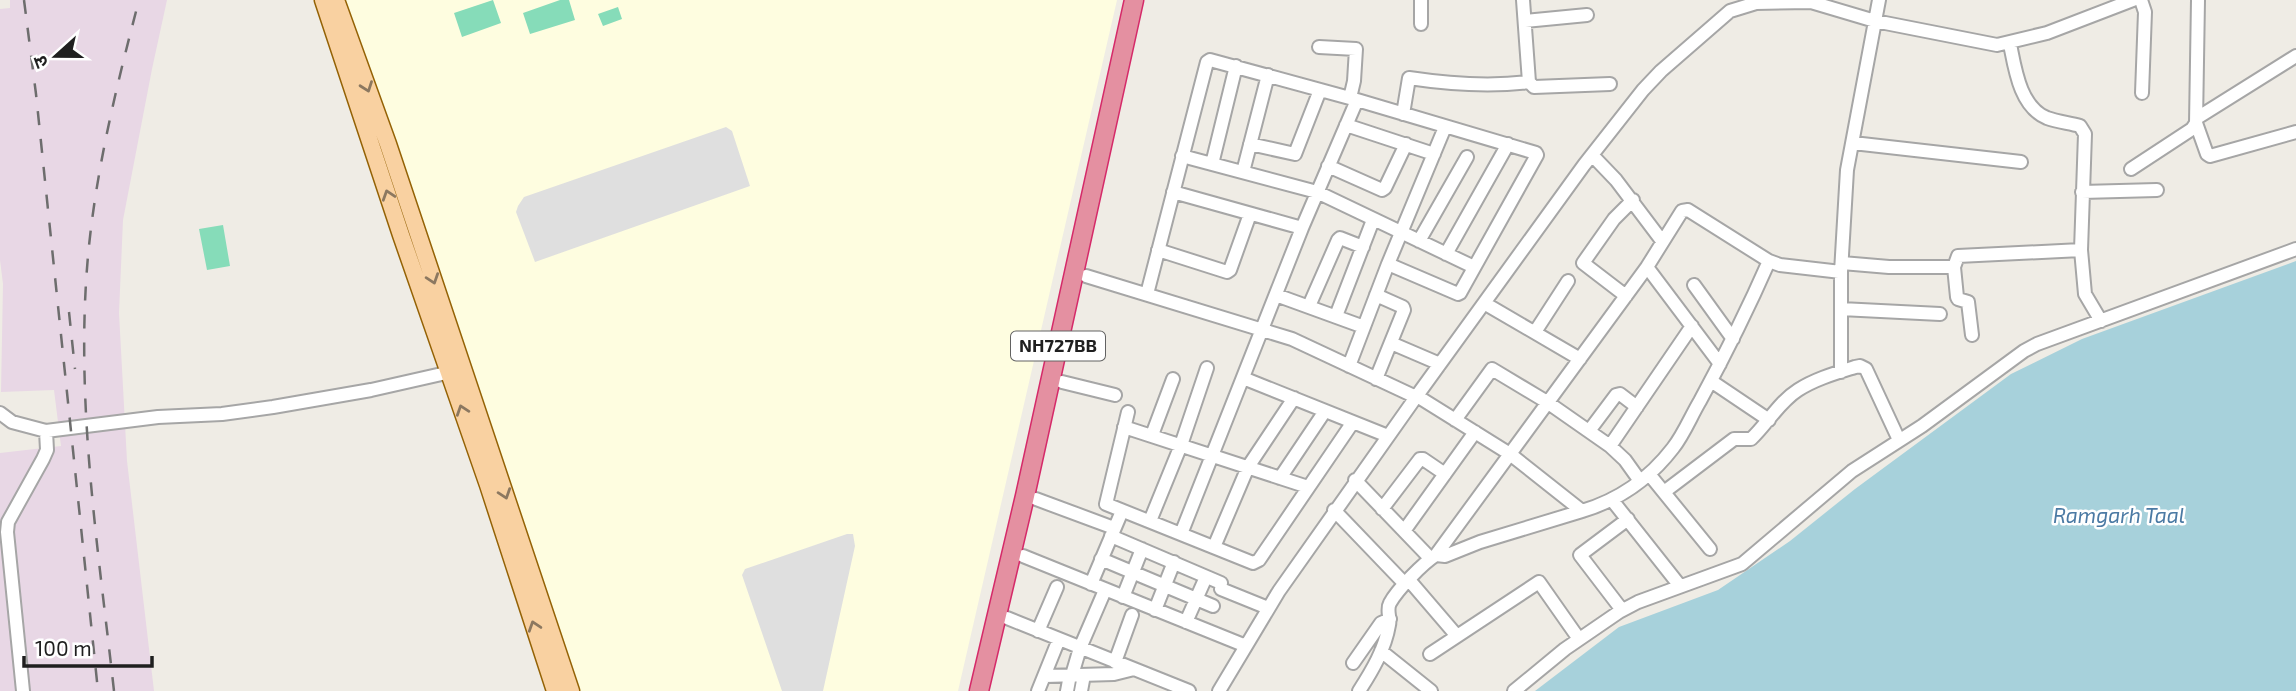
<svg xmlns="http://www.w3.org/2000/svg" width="2296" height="691" font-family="'Exo 2','Noto Sans Devanagari',sans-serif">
  <rect width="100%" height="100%" fill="#efece5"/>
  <path fill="#e8d7e5" d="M10 0H167L152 69 123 220 119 313 127 461 154 691H0V453L61 446 54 390 1 392 3 284 0 260V9L10 8Z"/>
  <path fill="#fefde0" d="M342 0H1117L958 691H579Z"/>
  <path fill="#86dcb9" d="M493 0 501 23 462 37 454 13Z
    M560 0H569L575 20 530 34 523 13Z
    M618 7 622 19 603 26 598 14Z
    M223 225 230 266 207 270 199 229Z"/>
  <path fill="#dfdfdf" d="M726 127 732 131 750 186 535 262 516 212 518 206 524 197Z
    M847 534H853L855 546 823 691H782L742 575 745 569Z"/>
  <path fill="#a7d1db" d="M2296 261V691H1535L1619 627 1718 590 1790 541 1855 489 2011 374 2082 339Z"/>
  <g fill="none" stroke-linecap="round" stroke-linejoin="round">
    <defs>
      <path id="minor" d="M1421 0V24
        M2141 0 2145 12 2142 93
        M1525 21 1587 15
        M2010 44C2015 69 2020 107 2047 118 2058 122 2070 123 2080 126L2085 134 2081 250 2085 294 2101 321
        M1319 47 1356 49 1354 81 1350 98
        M1529 82 1534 87 1610 84
        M1403 114 1409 78C1449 84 1488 87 1529 82L1523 0
        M2197 118 2296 56
        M2196 123 2207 154 2210 156 2296 132
        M1346 125 1434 154
        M1853 143 2021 162
        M1250 144 1295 154 1320 90
        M1592 155 1616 180 1662 241
        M1182 156 1317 192 1474 267
        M1212 164 1236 66
        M1328 166 1382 190 1385 188 1406 144
        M2131 169 2192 129 2196 123 2198 0
        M1243 172 1268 75
        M1173 192 1302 228
        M2082 192 2157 190
        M1419 241 1467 157
        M1158 250 1227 272 1230 270 1250 214
        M1446 254 1508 144
        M1842 263 1889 267H1954L1958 256 2081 250
        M1647 267 1720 364
        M1954 267 1957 297 1958 299 1968 302 1972 335
        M1086 276 1292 339 1416 397 1584 165 1643 90 1661 71 1730 11 1756 3 1811 2 1875 21 1997 45 2047 33 2133 0
        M1694 285 1733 339
        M1147 294 1207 62 1210 60 1357 100 1536 153 1537 155 1460 293 1458 294 1388 264
        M1276 295 1364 327
        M1626 296 1583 263 1614 219 1633 200
        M1484 303 1580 359
        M1309 306 1338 240 1340 238 1363 247
        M1841 309 1940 314
        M1336 316 1373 220
        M1535 332 1568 281
        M1391 343 1440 364
        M1349 366 1388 264 1445 127
        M1841 372V272L1847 170 1879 0
        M1243 378 1388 436
        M1376 379 1404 310 1403 307 1376 295
        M1711 381 1769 420
        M1062 382 1115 395
        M1417 396 1510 454 1582 511C1619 500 1650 478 1673 448 1684 434 1691 416 1700 401 1725 355 1748 309 1769 261L1780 265 1841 272
        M1128 412 1106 504 1253 563 1259 560 1353 422
        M0 413 12 422 46 431 158 417 222 414 273 407 371 390 455 371
        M1455 420 1492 369 1547 402 1610 446 1625 460 1640 481
        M1124 427 1308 487
        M1589 431 1616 395 1620 394 1637 407
        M1152 435 1173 379
        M1610 446 1692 326
        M1649 474 1710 549
        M1280 478 1325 411
        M1355 480 1430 558
        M1664 492 1734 439H1751C1767 424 1779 402 1798 390 1815 379 1836 373 1855 367L1860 366 1866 369 1899 440
        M1036 499 1114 528
        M1612 500 1680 586
        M1382 509 1420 459H1423L1445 474
        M1334 510 1405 584
        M1150 521 1181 445 1207 368
        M1404 531 1475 432
        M1181 534 1302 228 1357 100
        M1111 536 1221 583
        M1214 547 1248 467 1294 398
        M1436 555 1445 556 1480 542 1582 511
        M1023 556 1246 646
        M1101 559 1213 606
        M1409 580 1457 636
        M1091 584 1122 511
        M1221 589 1268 608
        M1123 597 1142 549
        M1155 610 1174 562
        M1622 610 1580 555 1628 519
        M1007 618 1189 691
        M1186 622 1206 577
        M1038 631 1057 587
        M1381 651 1431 691
        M1430 654 1539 582 1579 639
        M1115 662 1132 615
        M1353 663 1381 623 1390 619
        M1072 675 1080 648 1105 590
        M1045 676 1114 674 1134 669
        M23 691 7 532 8 522 43 459 47 450 46 431
        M1038 691 1059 639
        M1067 691 1070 675
        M1081 691 1084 675
        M1219 691 1279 591 1416 397
        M1359 691C1372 671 1385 649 1389 625 1391 618 1386 610 1390 603 1397 590 1423 563 1436 555L1647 267 1682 211 1688 210 1769 261
        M1514 691 1565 649 1619 612 1638 602 1742 564 1852 471 1922 426 2024 351 2037 344 2296 249"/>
      <path id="major" d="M323 0 401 235 488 485 555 691
        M336 0 388 144 571 691"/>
      <path id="highway" d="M979 691 1025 496 1134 0"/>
    </defs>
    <use href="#minor" stroke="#a6a6a6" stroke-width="16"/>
    <use href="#major" stroke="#946205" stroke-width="19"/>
    <use href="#highway" stroke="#d52a69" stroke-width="21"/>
    <use href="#minor" stroke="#fff" stroke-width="12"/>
    <use href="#major" stroke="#f9d1a1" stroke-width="16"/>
    <use href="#highway" stroke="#e490a1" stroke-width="18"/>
    <path stroke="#6d6d6d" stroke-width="2.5" stroke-dasharray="14 14" stroke-linecap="butt" d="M24 0 36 94 98 691
      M69 312 75 369
      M114 691C98 547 75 401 88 256 96 169 117 84 139 0"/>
  </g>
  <defs><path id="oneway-chevron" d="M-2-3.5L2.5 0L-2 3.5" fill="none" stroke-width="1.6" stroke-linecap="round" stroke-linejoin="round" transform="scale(1.75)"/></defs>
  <g stroke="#8c7860">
    <use href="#oneway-chevron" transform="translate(367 87) rotate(70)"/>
    <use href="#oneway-chevron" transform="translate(388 195) rotate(-108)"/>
    <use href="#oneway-chevron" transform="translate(433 279) rotate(71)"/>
    <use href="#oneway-chevron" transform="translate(462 410) rotate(-109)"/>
    <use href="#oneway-chevron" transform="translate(505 494) rotate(71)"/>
    <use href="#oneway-chevron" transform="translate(534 626) rotate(-108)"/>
  </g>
  <g text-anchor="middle" stroke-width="5" stroke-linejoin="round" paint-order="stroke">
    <rect fill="#fff" stroke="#626262" stroke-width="2" x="1011" y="331.5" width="94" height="29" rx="5"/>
    <g font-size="18" font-weight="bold" fill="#1f1f1f">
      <text x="1058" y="352">NH727BB</text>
    </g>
    <g font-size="21" font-style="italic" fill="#4b7aa4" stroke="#fff">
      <text x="2119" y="523">Ramgarh Taal</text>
    </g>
  </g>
  <g transform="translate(56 56) rotate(249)" stroke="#ffffff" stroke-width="5" paint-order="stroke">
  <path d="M0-5L12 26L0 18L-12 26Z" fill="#1f1f1f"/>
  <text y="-10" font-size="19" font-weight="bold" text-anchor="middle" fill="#1f1f1f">उ</text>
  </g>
  <path d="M24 656v10h128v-10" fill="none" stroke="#1f1f1f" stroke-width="3.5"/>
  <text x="35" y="656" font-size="21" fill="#1f1f1f" stroke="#ffffff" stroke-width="5" paint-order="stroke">100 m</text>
</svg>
